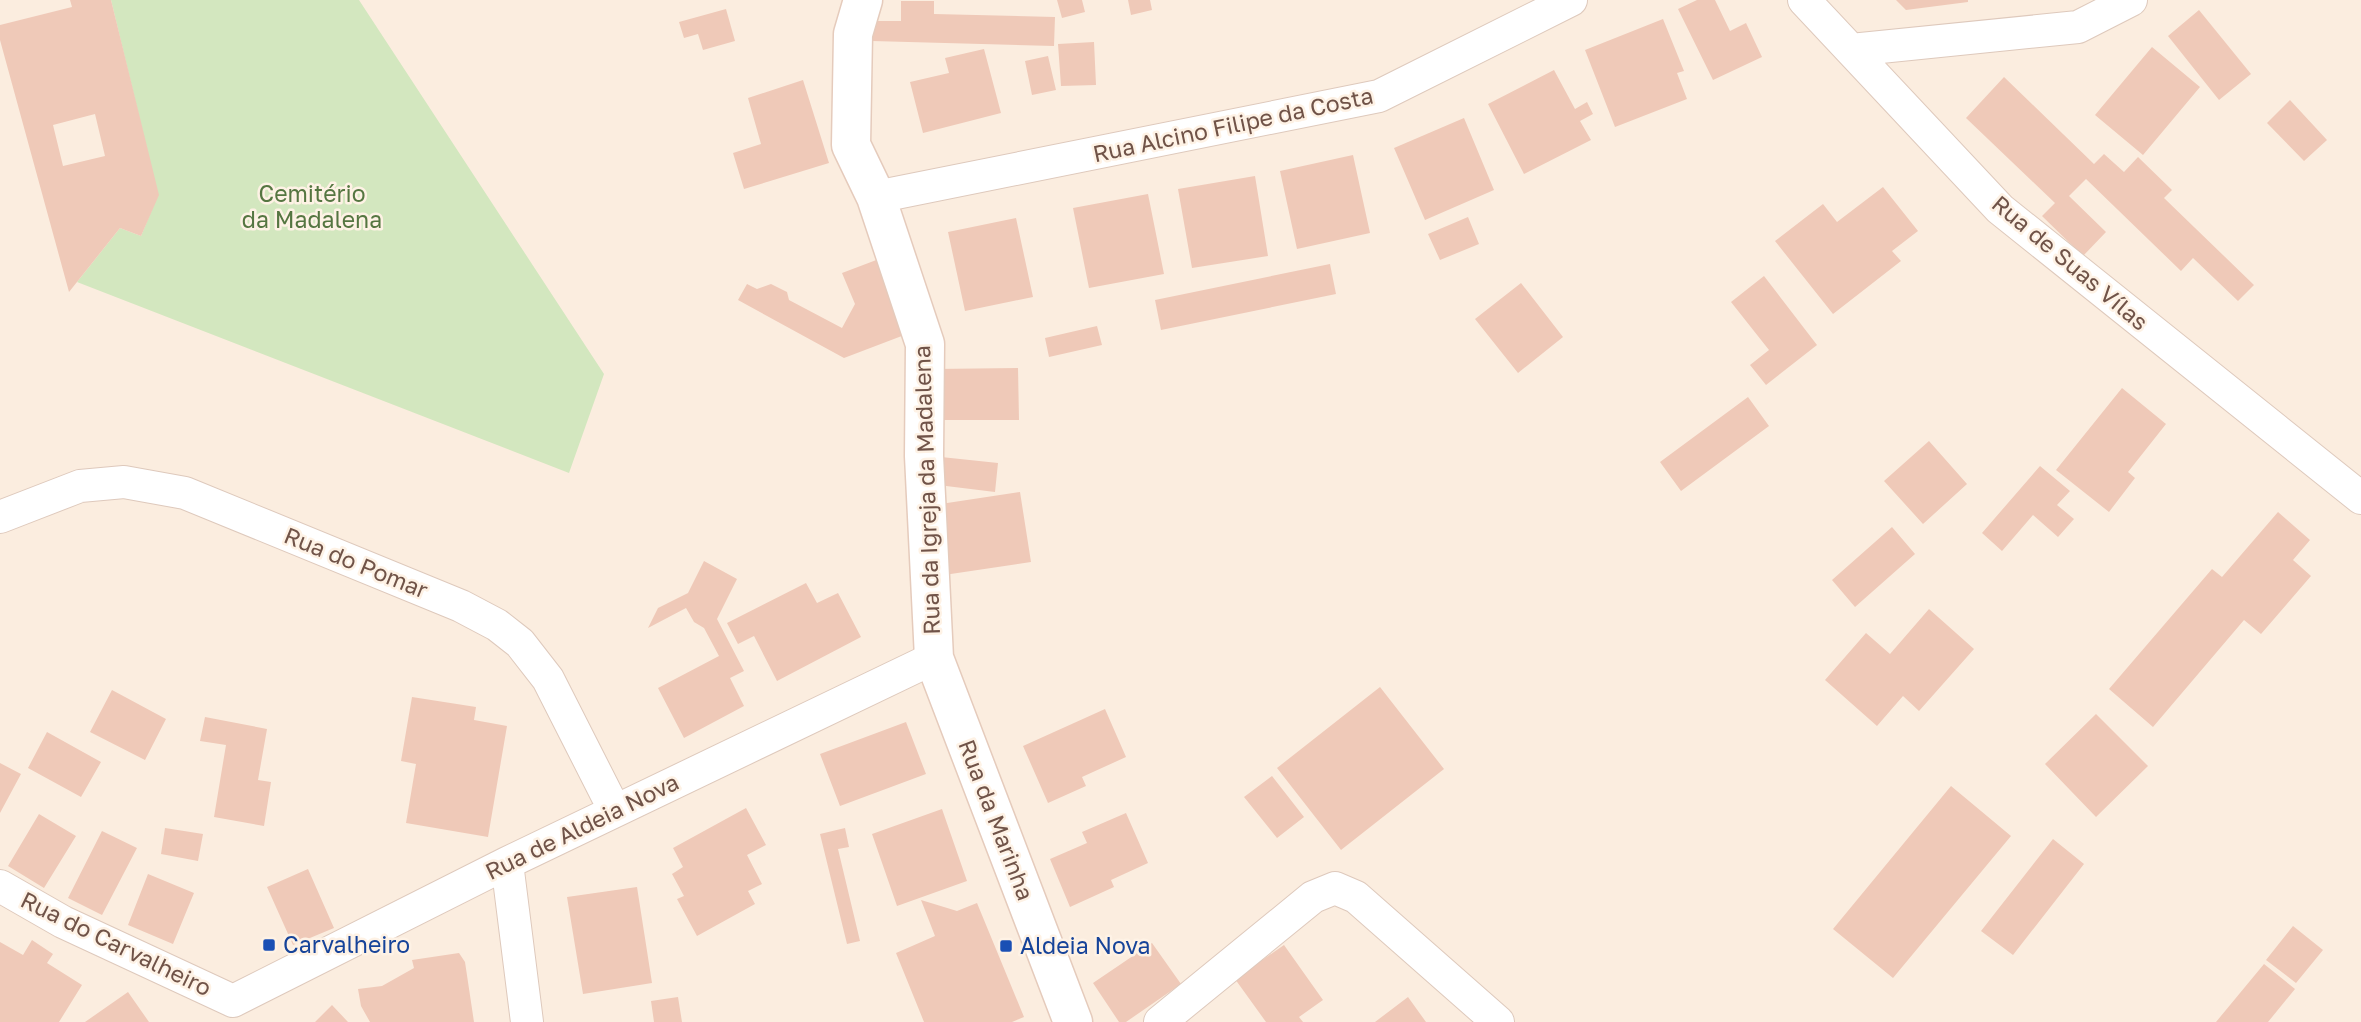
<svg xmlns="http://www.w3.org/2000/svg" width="2361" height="1022" font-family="'Golos Text',sans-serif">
  <rect width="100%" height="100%" fill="#fbeddf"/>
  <path fill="#d3e7bf" d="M111 0H359L604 374 569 473 77 282 120 228 141 236 158 195Z"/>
  <path fill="#efc9b8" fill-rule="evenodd" d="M70 0H111L159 195 141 236 120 228 69 292 0 40V25L72 7ZM95 114 105 156 63 166 53 125Z
    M1057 0H1082L1085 12 1062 18Z
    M1128 0H1150L1152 10 1131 15Z
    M1697 0H1715L1730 31 1746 23 1762 57 1713 80 1678 9Z
    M1896 0H1968V2L1906 10Z
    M901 1H934V14L1055 17 1054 46 872 41 873 21H901Z
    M726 9 735 41 703 50 698 34 684 38 679 22Z
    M2199 10 2251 74 2219 100 2168 36Z
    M1663 19 1684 71 1677 73 1687 99 1615 127 1585 50Z
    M1094 42 1096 85 1061 86 1058 44Z
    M2152 47 2200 87 2143 155 2095 115Z
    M984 49 1001 113 923 133 910 82 949 73 945 58Z
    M1048 56 1056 90 1032 95 1025 61Z
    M1554 70 1575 109 1587 102 1593 114 1580 121 1591 140 1524 174 1488 104Z
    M2004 77 2094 164 2104 154 2124 172 2138 157 2172 190 2164 198 2254 285 2238 301 2193 258 2181 271 2086 179 2069 196 2106 232 2083 256 2042 216 2055 203 1966 118Z
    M803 80 829 163 744 189 733 153 761 144 748 98Z
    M2290 100 2327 140 2304 161 2267 123Z
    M1464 118 1494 190 1425 220 1394 148Z
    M1353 155 1370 233 1297 249 1280 171Z
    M1255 176 1268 256 1192 268 1178 189Z
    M1883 187 1918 231 1892 251 1901 261 1833 314 1775 241 1823 204 1837 222Z
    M1148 194 1164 274 1089 288 1073 208Z
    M1468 217 1479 244 1440 260 1428 234Z
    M1016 218 1033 297 965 311 948 232Z
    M879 259 907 334 844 358 738 300 747 284 757 289 771 284 787 292 789 300 842 328 855 304 842 273Z
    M1330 264 1336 294 1161 330 1155 300Z
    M1764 276 1817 345 1766 385 1750 365 1769 350 1731 302Z
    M1521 283 1563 337 1518 373 1475 319Z
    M1097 326 1102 345 1049 357 1045 338Z
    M1018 368 1019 420H935L934 369Z
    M2122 388 2166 424 2128 472 2135 478 2109 512 2056 470Z
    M1748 397 1769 426 1681 491 1660 462Z
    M1929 441 1967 484 1923 524 1884 481Z
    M941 457 998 463 995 492 938 485Z
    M2040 466 2070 491 2057 505 2074 519 2058 537 2033 515 2002 551 1982 533Z
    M1020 492 1031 562 944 575 934 505Z
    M2278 512 2310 540 2293 560 2311 576 2261 634 2244 620 2153 727 2109 689 2212 569 2222 577Z
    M1892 527 1915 554 1855 607 1832 580Z
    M704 561 737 579 717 619 744 671 730 678 744 706 684 738 658 688 719 656 704 628 694 622 686 608 648 628 658 608 688 593Z
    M806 583 817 603 838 593 861 637 777 681 754 636 738 644 727 623Z
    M1929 609 1974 649 1919 711 1903 696 1877 726 1825 680 1866 633 1890 654Z
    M1380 687 1444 769 1341 850 1277 768Z
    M112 690 166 719 145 760 90 732Z
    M412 697 476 707 474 720 507 726 488 837 406 823 416 764 401 761Z
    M1105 709 1126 757 1082 777 1086 786 1048 803 1023 746Z
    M2096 714 2148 766 2096 817 2045 764Z
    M205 717 267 729 258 780 271 782 264 826 214 817 226 745 200 741Z
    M906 722 926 774 840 806 820 754Z
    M47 732 101 762 81 797 28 768Z
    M0 763 21 774 0 813Z
    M1272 776 1304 817 1277 838 1244 797Z
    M1951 786 2011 836 1893 978 1833 929Z
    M746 808 766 845 747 855 762 884 748 891 755 904 697 936 677 899 684 896 672 874 683 867 673 848Z
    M942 809 967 881 897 906 872 834Z
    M1126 813 1148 863 1111 880 1114 887 1070 907 1050 859 1087 843 1082 832Z
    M39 814 76 836 44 888 8 866Z
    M165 828 203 834 198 861 161 854Z
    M845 828 849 847 838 849 860 941 847 944 820 834Z
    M102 831 137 848 102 915 68 898Z
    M2053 839 2084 864 2013 955 1981 931Z
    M308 869 334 928 293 945 267 887Z
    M148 874 194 893 173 944 128 925Z
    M637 887 652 983 583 994 567 897Z
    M921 900 957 911 977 903 1024 1017 1012 1022H924L896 953 935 936Z
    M2293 926 2323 950 2296 983 2266 960Z
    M32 940 53 954 47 963 82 985 59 1022H0V942L23 955Z
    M1152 943 1181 984 1126 1022H1119L1093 983Z
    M1284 945 1323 1000 1299 1017 1303 1022H1266L1235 979Z
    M459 953 465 962 474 1022H370L361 1006 358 989 382 986 414 968 412 960Z
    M2264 964 2295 989 2268 1022H2216Z
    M128 992 149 1022H85Z
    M678 997 682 1022H654L651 1001Z
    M1408 997 1426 1022H1375Z
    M332 1005 348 1022H315Z"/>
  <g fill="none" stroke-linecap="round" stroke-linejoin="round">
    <defs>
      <path id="street" d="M1804 0 2000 209 2361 498
        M1851 50 2078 27 2131 0
        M876 197 1379 96 1571 0
        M0 517 80 486 124 482 185 493 461 606 497 625 520 643 548 679 615 811
        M507 863 527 1022
        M0 886 63 922 233 1001
        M233 1001 507 863 934 658
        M1160 1022 1313 897 1335 888 1356 897 1498 1022"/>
      <path id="secondary" d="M863 0 853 34 851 145 876 197 925 344 924 456 934 658 1073 1022"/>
    </defs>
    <use href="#street" stroke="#dec9bc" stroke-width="34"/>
    <use href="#secondary" stroke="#e5cbbc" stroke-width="41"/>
    <use href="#street" stroke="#fff" stroke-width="32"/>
    <use href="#secondary" stroke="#fff" stroke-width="38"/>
  </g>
  <g fill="#1a4fb4" stroke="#fef2e5" stroke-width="2.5">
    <rect x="262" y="938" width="14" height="14" rx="3.5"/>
    <rect x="999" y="939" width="14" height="14" rx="3.5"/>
  </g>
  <g text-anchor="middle" stroke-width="5" stroke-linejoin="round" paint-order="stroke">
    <g font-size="23" fill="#705348" stroke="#fef2e5">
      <text transform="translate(1233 125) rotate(-12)" y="8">Rua Alcino Filipe da Costa</text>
      <text transform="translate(2070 263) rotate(40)" y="8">Rua de Suas Vílas</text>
      <text transform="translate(927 490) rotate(-92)" y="8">Rua da Igreja da Madalena</text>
      <text transform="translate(356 563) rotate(22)" y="8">Rua do Pomar</text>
      <text transform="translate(996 820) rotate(69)" y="8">Rua da Marinha</text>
      <text transform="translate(582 827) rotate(-26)" y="8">Rua de Aldeia Nova</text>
      <text transform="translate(116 944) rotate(26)" y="8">Rua do Carvalheiro</text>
    </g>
    <g font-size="23" fill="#557641" stroke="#fef2e5">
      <text x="312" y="202">Cemitério<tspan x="312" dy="26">da Madalena</tspan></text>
    </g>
    <g font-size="23" fill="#164399" stroke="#fef2e5" text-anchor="start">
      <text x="283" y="953">Carvalheiro</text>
      <text x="1020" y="954">Aldeia Nova</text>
    </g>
  </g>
</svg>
